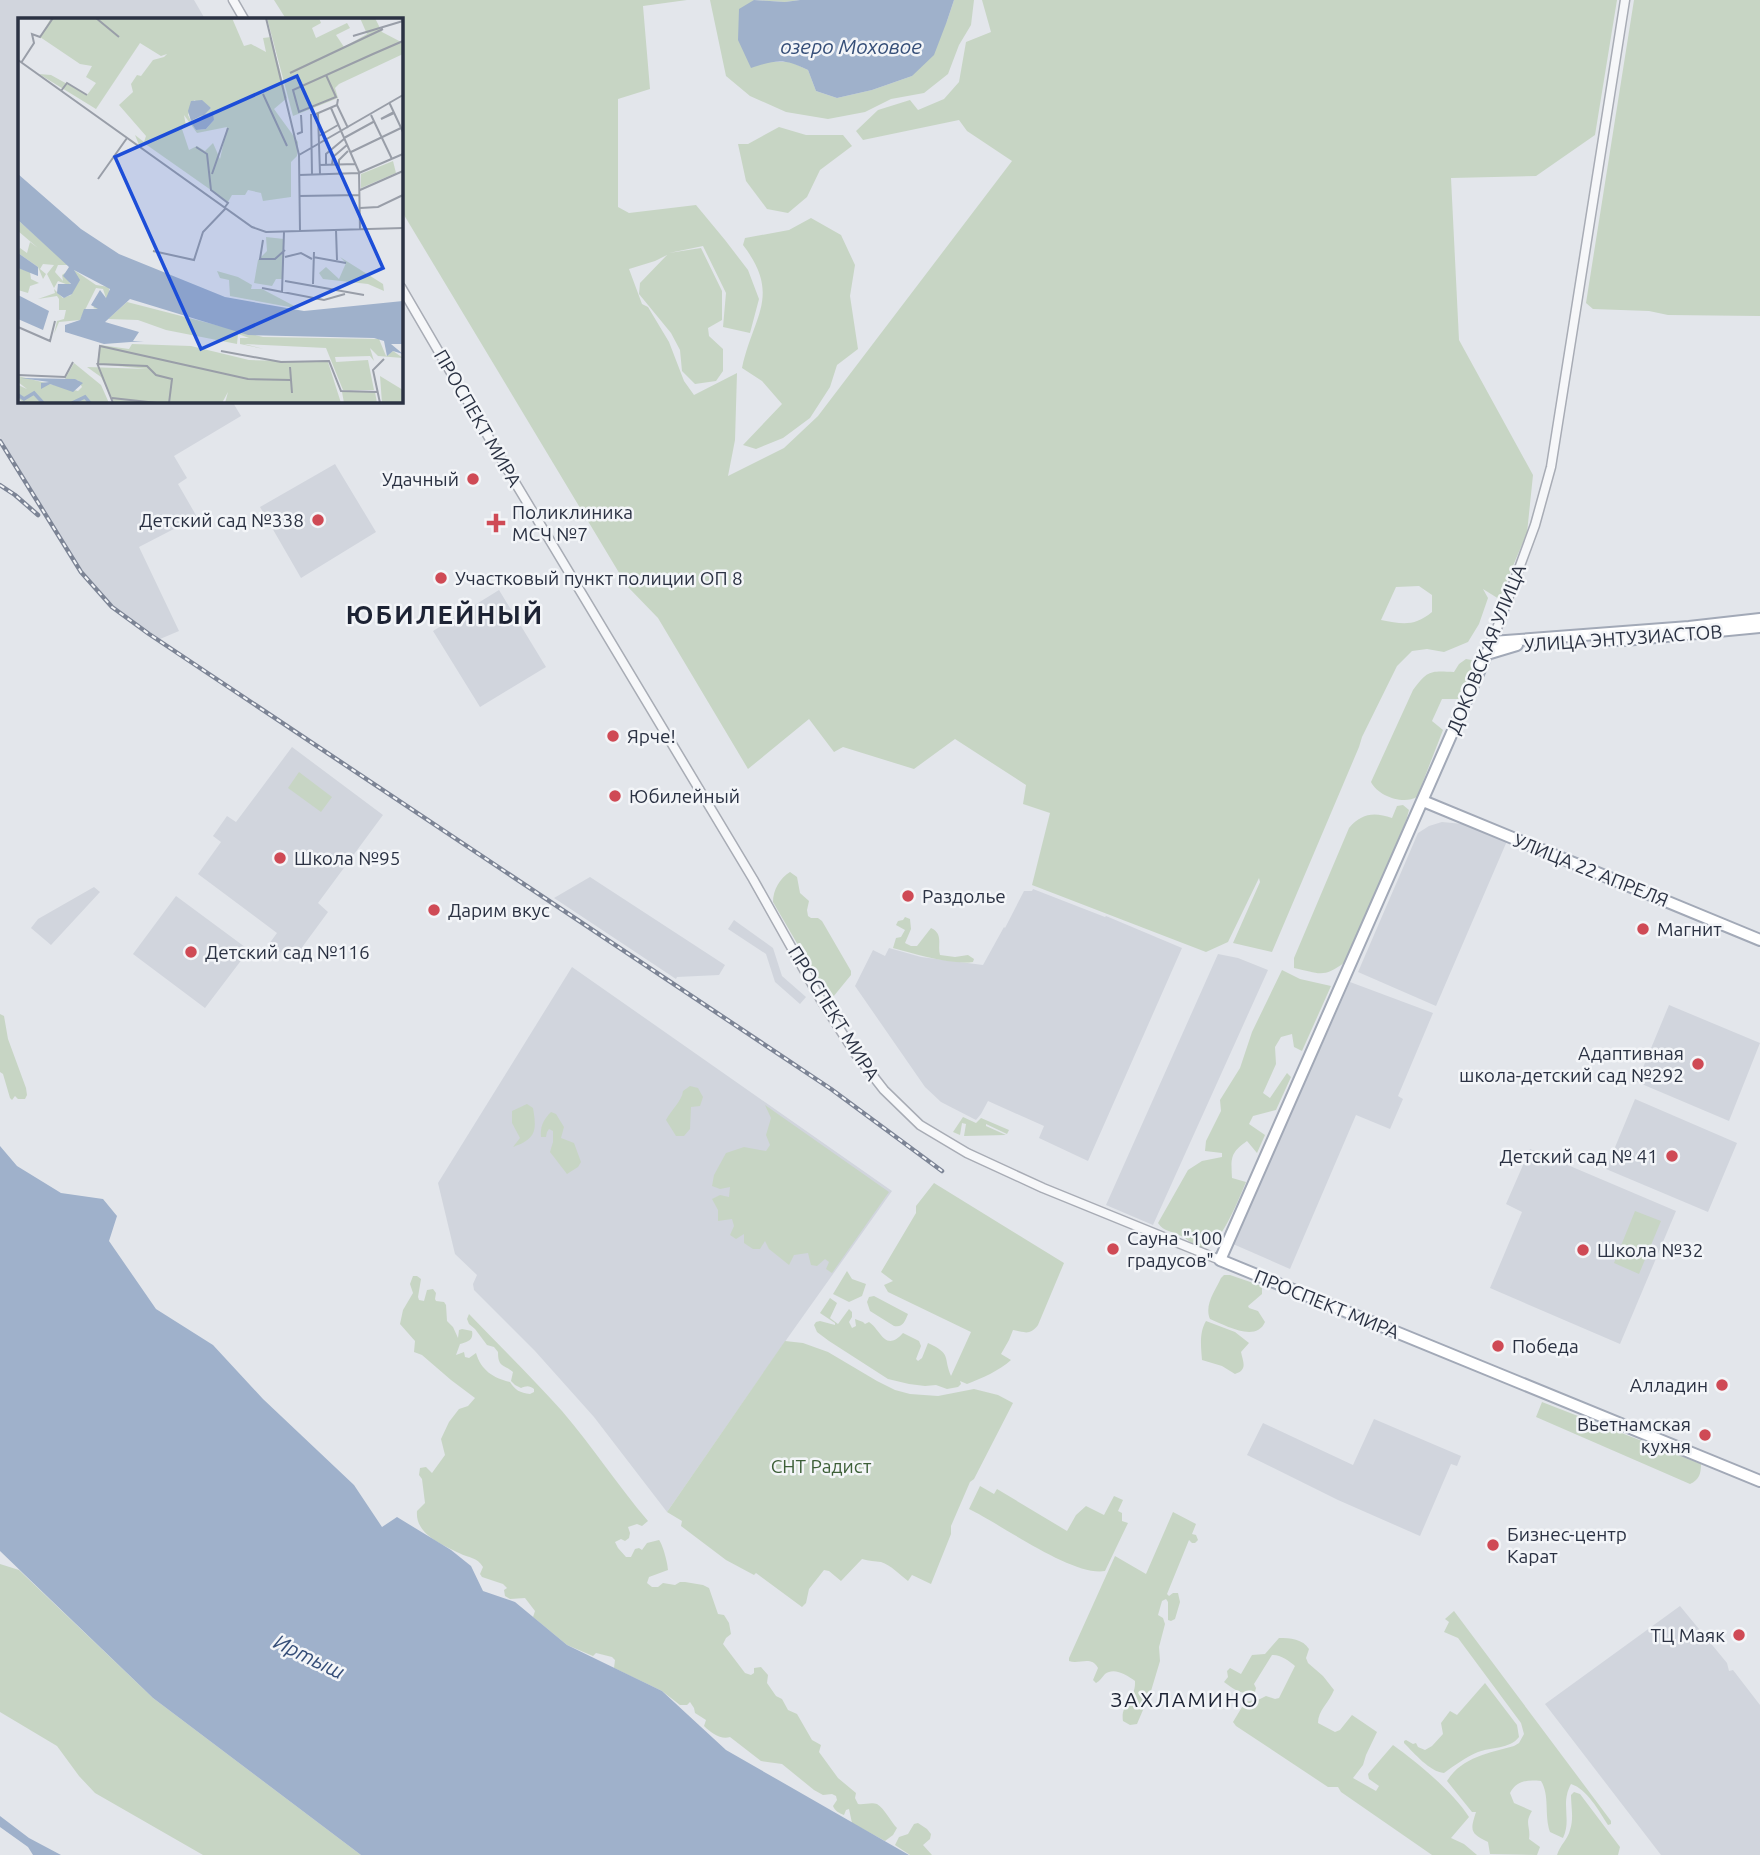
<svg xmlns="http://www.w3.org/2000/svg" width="1760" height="1855" font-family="Ubuntu,sans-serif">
  <rect width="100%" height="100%" fill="#e3e6eb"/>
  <path fill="#d1d5dd" d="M0 0H194L205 19H19V401H232L241 416 174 456 187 478 178 484 197 517 139 547 179 631 160 639 113 607 82 571 0 437Z
    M335 464 376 532 301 578 260 507Z
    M499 590 546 667 480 707 433 631Z
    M292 747 383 815 318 903 328 912 292 961 269 944 277 933 198 874 221 842 213 836 227 816 236 822Z
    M1442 822 1463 824 1507 841 1436 1006 1358 972 1418 833 1429 826Z
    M590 877 725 965 719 975 677 977 676 979 554 898Z
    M94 887 100 892 51 945 31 928 38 919Z
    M1033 889 1105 917 1106 916 1182 948 1088 1161 1039 1138 1044 1126 988 1101 981 1114 976 1120 941 1102 925 1087 855 986 873 950 885 956 889 948 921 957 983 965 1004 927 1005 928 1024 891H1032Z
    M176 896 249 950 205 1008 133 954Z
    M734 920 773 948 782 976 806 997 800 1004 775 982 766 954 728 929Z
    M1218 954 1238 958 1268 970 1153 1225 1106 1205Z
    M572 967 892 1191 789 1336 667 1512 594 1417 535 1351 474 1290 473 1284 477 1275 455 1254 438 1183Z
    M1350 982 1433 1013 1398 1096 1403 1099 1390 1129 1356 1115 1290 1269 1233 1244Z
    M1669 1005 1760 1043 1729 1121 1637 1082Z
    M1635 1099 1737 1143 1708 1212 1606 1169Z
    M1530 1149 1676 1211 1620 1344 1490 1288 1522 1212 1506 1204Z
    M1374 1419 1461 1456 1457 1466 1451 1464 1420 1536 1338 1500 1247 1455 1263 1423 1353 1465Z
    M1680 1606 1727 1663 1729 1671 1733 1670 1760 1705V1855H1661L1545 1704Z"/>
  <path fill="#c7d5c4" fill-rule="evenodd" d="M274 0H687L643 6 650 89 618 99V207L629 213 696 205 725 240 748 270 759 299 750 333 723 327 726 293 703 246 669 253 701 248 722 291V320L708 328 709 336 723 349V371L716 381 695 384 682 371 680 350 671 333 639 294 640 283 667 255 655 261 629 269 642 304 648 307 669 342 684 381 694 395 737 373 735 440 728 476 784 448 818 416 1012 161 967 131 959 120 863 140 856 131 878 110 910 100 918 110 944 99 959 82 966 42 991 32 982 0H1617L1595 135 1536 176 1451 178 1459 340 1533 475 1527 533 1499 599 1483 589 1488 598 1479 624 1468 642 1444 652 1427 649 1412 651 1397 666 1362 737 1359 747 1272 952 1233 943 1260 882 1259 878 1228 942 1206 952 1032 885 1050 813 1023 804 1026 785 955 739 914 769 843 747 834 752 809 719 748 769 658 618 627 586 401 210V19H286ZM1419 586 1432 595V612C1414 627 1402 624 1381 620L1396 587Z
    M710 0H800L785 2 754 0 771 62H791L808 70 816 91 837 98 872 90 912 76 947 21 954 0H974L971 25 959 45 948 74 924 93 891 99 865 112 828 119 786 112 750 96 726 76Z
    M1634 0H1760V316L1668 315 1649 311 1593 309 1586 303Z
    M779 127 806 135H843L852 146 820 170 807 197 788 213 767 209 746 181 738 144H748Z
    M811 218 841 235 855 265 850 296 858 349 837 365 830 387 810 418 783 438 756 449 743 445 782 404 762 381 742 368C753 316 782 296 743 245L745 238 789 230Z
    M1466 659 1477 661 1460 699H1442L1432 721 1443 730 1417 797C1403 805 1378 796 1371 782L1413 690C1428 670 1430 671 1454 672L1459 664Z
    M299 772 332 797 321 812 288 788Z
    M1403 805 1409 810 1406 821 1345 962C1323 979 1319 973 1294 968V958L1349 828C1362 813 1374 812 1392 818L1397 806Z
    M790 872 797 877 800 893 809 901 807 910 808 916 811 918H818L822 921 851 971V975L833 997 827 995 773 902C773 890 780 878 790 872Z
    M905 917 910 919 911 929 905 943 911 946H917L931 928C944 934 937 945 940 955L955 957 968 955 974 959 973 962C950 965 916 954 893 948L896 938 901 937 905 930 896 925 898 921 903 920Z
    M1282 970 1300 979 1331 986 1302 1051 1294 1047 1292 1034 1281 1037 1275 1047 1276 1064 1263 1093 1270 1098 1287 1073 1291 1077 1276 1110 1253 1116 1249 1124 1265 1135 1257 1153 1247 1141C1230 1153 1231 1158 1232 1178L1246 1182C1240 1196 1221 1245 1206 1247 1195 1249 1190 1240 1181 1236 1172 1231 1164 1232 1158 1223L1188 1170 1202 1161 1222 1157V1153L1205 1151 1206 1141 1221 1111 1220 1100 1240 1068 1252 1032Z
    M0 1014 4 1016 8 1039 26 1088 27 1095 25 1099H18L15 1096 12 1100 10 1098 3 1074 0 1072Z
    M690 1086 698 1088 703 1097 700 1106 691 1107 690 1129 684 1136H676L666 1120C671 1110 682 1101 683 1091Z
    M527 1104 533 1108C537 1131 536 1139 513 1147L520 1138 512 1123V1111Z
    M765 1105 889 1192 832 1273 826 1269 829 1262 825 1259 817 1266 811 1265 808 1253 794 1255 789 1265 769 1249 765 1241 760 1249H753L744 1243V1234L736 1239 730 1235 734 1226 732 1219 718 1221V1210L712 1199 720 1195 729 1197 730 1187 720 1189 712 1186 714 1175 726 1153 744 1147 766 1151 770 1145 766 1135 771 1118Z
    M551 1112 556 1114 564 1127 561 1138 574 1143 581 1162 578 1167 567 1174 550 1152 553 1142V1131L549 1129 547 1132 546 1137H541C540 1126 544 1119 551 1112Z
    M963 1117 976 1123 981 1118 1009 1130 1007 1134 986 1124V1126L1006 1135 964 1136 966 1124 962 1123 960 1135 953 1132Z
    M934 1183 1064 1263 1038 1325C1030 1336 1024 1332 1013 1330L1009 1340 1001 1354 1011 1360C999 1371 982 1378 967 1384L960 1381 961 1384 958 1387 947 1389 936 1385 925 1386 909 1384 888 1379 829 1341 817 1332 814 1325 816 1322 820 1321 835 1325V1323L820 1313 830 1298 837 1303 830 1318 838 1324 849 1309 852 1312V1317L849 1322 852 1328 856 1326 855 1319 863 1322 865 1324 869 1322C881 1330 885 1353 903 1333L919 1341 921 1346 916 1359 918 1361 922 1358 928 1343C952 1354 943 1357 951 1376L971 1332 888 1292 884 1285 893 1281 881 1272 916 1213V1206Z
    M1635 1211 1661 1221 1639 1274 1614 1263Z
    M847 1271 852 1279 866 1284 862 1296 849 1302 833 1294Z
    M1224 1275H1230L1262 1286V1294L1248 1306 1249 1308 1258 1311 1265 1322C1256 1343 1225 1325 1210 1319 1204 1305 1215 1291 1221 1278Z
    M413 1276H417L421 1279 418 1297 419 1300 424 1301 427 1290 433 1289 436 1293 435 1299 436 1301 444 1302 446 1305 447 1321 453 1327 458 1338 459 1330 462 1329 472 1331C474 1341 466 1342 460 1344L456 1355 464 1352 465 1357 469 1358 476 1353C481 1370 493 1378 510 1382 515 1390 520 1393 530 1394L534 1392V1389C529 1385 526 1386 521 1388L515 1385 511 1381 513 1372C504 1364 498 1368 498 1352L494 1347 487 1345 475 1329 469 1324 467 1319 469 1314C500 1346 532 1378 562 1411 593 1447 618 1486 648 1521L642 1526 637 1524 628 1527 630 1533 629 1538 625 1541 621 1539 615 1542 618 1548 626 1557H631L635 1549 639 1548 642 1550 647 1543 659 1540C663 1545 668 1564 668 1570L649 1577 647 1583 652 1587H658L663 1583 675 1585 680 1582H685L703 1585 709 1588 718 1614 724 1615 729 1623 731 1634 726 1638 723 1644 745 1673 751 1675 754 1673V1668L761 1667 768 1675 767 1683 776 1696 782 1699 788 1710 797 1714 812 1740 821 1745 819 1752 838 1778 856 1793 855 1798 858 1804C864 1805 871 1802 877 1804 884 1808 891 1822 897 1828L893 1835 885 1841 852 1823 849 1809 846 1810 844 1815C839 1813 835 1811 833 1806L837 1800 836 1796 832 1794 823 1795 814 1790 782 1764 761 1761 730 1737C721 1740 711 1733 704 1726L706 1720 695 1713 694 1708 690 1702 687 1705H680L662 1691 614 1668 615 1660 612 1657 596 1653 593 1656 567 1645 533 1617 535 1611 525 1598 510 1599 505 1596 504 1590 507 1588 503 1584 482 1577 480 1574 483 1567C477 1557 469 1558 459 1553 441 1544 415 1534 417 1511L425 1503 422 1479 419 1475 420 1468 426 1467 432 1473 445 1455 441 1439 449 1422 459 1409 468 1406 475 1398 451 1380 422 1355 414 1352 415 1341 400 1324 403 1310 413 1293 410 1284Z
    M874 1296 908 1314C905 1321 903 1328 894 1326L870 1311 867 1302 869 1297Z
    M1206 1321 1235 1332 1249 1343 1241 1352C1243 1362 1248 1370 1235 1374L1222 1366 1202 1360C1201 1346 1199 1333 1206 1321Z
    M785 1341 803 1343 828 1352 877 1381 895 1390 910 1394 938 1396 974 1389 998 1395 1013 1403 974 1479 970 1482 951 1526V1534L931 1584 912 1575 908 1581C900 1575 891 1565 881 1562 875 1561 869 1561 862 1559L841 1581 829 1571 824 1570 809 1589 806 1603 802 1607 756 1573 754 1575 726 1560 681 1526 682 1521 667 1512Z
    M1542 1402 1701 1464C1701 1474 1699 1480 1690 1484L1536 1417Z
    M980 1486 994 1494 997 1489 1067 1531 1076 1515 1086 1506 1104 1515 1114 1496 1123 1500 1118 1511 1122 1513V1521L1128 1523 1105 1571C1073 1577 999 1523 969 1509Z
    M1173 1512 1196 1524 1192 1534 1196 1535 1198 1540 1195 1543H1192L1189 1540 1167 1594 1169 1596 1173 1593H1178L1180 1602 1175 1619 1171 1621 1168 1620V1602L1166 1599 1162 1601 1158 1615 1163 1618 1165 1624 1159 1647 1160 1661 1151 1691 1137 1724 1130 1725 1123 1721C1120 1704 1136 1700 1135 1681 1127 1675 1114 1667 1105 1674 1102 1677 1100 1681 1096 1683L1093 1680 1098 1668C1091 1655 1079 1665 1069 1661V1658L1115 1556 1146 1574Z
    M0 1564 19 1570 153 1698 361 1855H203L95 1793 79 1776 57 1746 0 1712Z
    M1454 1611 1611 1821V1824L1608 1825C1599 1811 1587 1789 1571 1784 1560 1804 1572 1819 1563 1838L1550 1832C1544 1814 1550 1796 1541 1781 1527 1780 1517 1780 1510 1793L1514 1803 1532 1811C1524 1824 1531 1826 1529 1839L1540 1847 1537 1855 1490 1854 1488 1842C1470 1833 1470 1831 1476 1812H1472L1447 1781C1462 1757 1489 1753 1514 1746L1519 1743 1524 1734 1521 1723 1458 1638 1444 1632 1449 1622 1445 1619Z
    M1279 1638C1290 1638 1303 1639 1309 1649L1306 1658 1308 1663 1323 1676 1334 1690C1329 1703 1318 1710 1318 1723L1335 1732 1340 1730 1352 1715 1377 1732 1366 1755 1363 1765 1353 1778 1376 1791 1379 1786 1369 1779 1368 1774 1393 1745C1418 1763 1453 1792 1469 1817L1451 1838 1464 1844 1477 1855H1432L1341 1792 1338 1787H1328L1236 1726 1233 1722 1245 1702 1260 1699 1266 1696 1275 1699 1279 1698 1295 1666C1290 1661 1279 1654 1272 1655L1254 1684 1256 1688 1255 1692C1243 1696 1233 1689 1224 1682L1228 1677 1227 1671 1230 1668 1241 1674 1252 1655 1265 1654Z
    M1485 1683 1517 1725 1519 1737C1510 1749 1491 1747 1478 1752 1466 1757 1455 1765 1444 1773 1430 1772 1414 1753 1404 1743V1741L1406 1740 1413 1744 1416 1743 1418 1747 1425 1750 1432 1746 1443 1734 1441 1723 1450 1711 1457 1715Z
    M1574 1792 1580 1794 1620 1847 1618 1855H1557C1560 1845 1568 1839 1570 1830 1574 1819 1571 1806 1571 1795Z
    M918 1823 927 1829 931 1834 930 1839 923 1845 932 1855H910L895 1845 899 1837 908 1834 914 1824Z"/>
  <path fill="#9fb1cb" d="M754 0 785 2 800 0H954L947 21 934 55 912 76 872 90 837 98 816 91 808 70C784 58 776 60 751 68L738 40 739 9Z
    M0 1146 17 1166 61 1193 103 1199 117 1216 109 1241 156 1309 213 1345 263 1399 354 1485 382 1527 397 1517 451 1550 471 1566 483 1591 515 1602 567 1645 662 1691 726 1750 909 1855H361L153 1698 0 1551Z
    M0 1816 29 1838 61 1855H33L28 1847 0 1827Z"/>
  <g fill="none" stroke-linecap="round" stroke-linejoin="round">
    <defs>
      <path id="minor" d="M233 0 244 19
        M401 287 513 479 753 879 821 1000 855 1053 884 1090 920 1125 967 1153 1043 1188 1220 1260
        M1492 642 1535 525 1551 467 1625 0"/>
      <path id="major" d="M1760 619 1689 627 1492 642 1220 1260 1760 1481
        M1603 640H1625L1760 627
        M1487 654 1517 645
        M1423 801 1760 940"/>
    </defs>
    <use href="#minor" stroke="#a8acb5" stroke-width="11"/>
    <use href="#major" stroke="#a2a9b7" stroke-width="14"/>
    <use href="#minor" stroke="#f6f7f9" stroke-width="8"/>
    <use href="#major" stroke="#fff" stroke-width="10"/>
    <defs>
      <path id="rail" d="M0 441 81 572 112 607 149 634 831 1089 942 1171
        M0 485 15 495 38 515"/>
    </defs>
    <use href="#rail" stroke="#7c8495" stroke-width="4.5"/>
    <use href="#rail" stroke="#f3f5f8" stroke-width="2" stroke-dasharray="5" stroke-linecap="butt"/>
  </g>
  <g fill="#cf4a55" stroke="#f3f5f8" stroke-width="2.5">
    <circle cx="473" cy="479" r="7"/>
    <circle cx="318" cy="520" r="7"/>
    <path d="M492.5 512.5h7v7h7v7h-7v7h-7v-7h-7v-7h7z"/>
    <circle cx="441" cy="578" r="7"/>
    <circle cx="613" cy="736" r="7"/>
    <circle cx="615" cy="796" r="7"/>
    <circle cx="280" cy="858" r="7"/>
    <circle cx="908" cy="896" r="7"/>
    <circle cx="434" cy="910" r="7"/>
    <circle cx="1643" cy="929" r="7"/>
    <circle cx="191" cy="952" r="7"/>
    <circle cx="1698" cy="1064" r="7"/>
    <circle cx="1672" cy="1156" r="7"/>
    <circle cx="1113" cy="1249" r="7"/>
    <circle cx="1583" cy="1250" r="7"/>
    <circle cx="1498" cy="1346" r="7"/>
    <circle cx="1722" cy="1385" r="7"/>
    <circle cx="1705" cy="1435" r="7"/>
    <circle cx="1493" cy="1545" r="7"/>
    <circle cx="1739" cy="1635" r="7"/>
  </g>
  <g text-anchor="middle" stroke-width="5" stroke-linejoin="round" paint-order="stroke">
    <g font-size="19" fill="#2b3243" stroke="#f3f5f8">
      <text transform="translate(478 418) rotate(60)" y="7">ПРОСПЕКТ МИРА</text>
      <text transform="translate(1623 638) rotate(-4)" y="7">УЛИЦА ЭНТУЗИАСТОВ</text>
      <text transform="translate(1486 649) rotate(-68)" y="7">ДОКОВСКАЯ УЛИЦА</text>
      <text transform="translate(1591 870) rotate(22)" y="7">УЛИЦА 22 АПРЕЛЯ</text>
      <text transform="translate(834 1013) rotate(58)" y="7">ПРОСПЕКТ МИРА</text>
      <text transform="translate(1327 1304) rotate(22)" y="7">ПРОСПЕКТ МИРА</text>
    </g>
    <g font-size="19" fill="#2b3243" stroke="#f3f5f8" text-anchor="start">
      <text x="459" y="486" text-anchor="end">Удачный</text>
      <text x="512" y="519">Поликлиника<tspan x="512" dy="22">МСЧ №7</tspan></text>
      <text x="304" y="527" text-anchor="end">Детский сад №338</text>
      <text x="455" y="585">Участковый пункт полиции ОП 8</text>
      <text x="627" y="743">Ярче!</text>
      <text x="629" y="803">Юбилейный</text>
      <text x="294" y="865">Школа №95</text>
      <text x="922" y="903">Раздолье</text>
      <text x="448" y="917">Дарим вкус</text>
      <text x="1657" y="936">Магнит</text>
      <text x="205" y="959">Детский сад №116</text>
      <text x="1684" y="1060" text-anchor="end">Адаптивная<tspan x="1684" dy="22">школа-детский сад №292</tspan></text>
      <text x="1658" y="1163" text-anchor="end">Детский сад № 41</text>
      <text x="1127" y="1245">Сауна "100<tspan x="1127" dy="22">градусов"</tspan></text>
      <text x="1597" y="1257">Школа №32</text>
      <text x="1512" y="1353">Победа</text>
      <text x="1708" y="1392" text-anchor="end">Алладин</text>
      <text x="1691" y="1431" text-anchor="end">Вьетнамская<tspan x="1691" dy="22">кухня</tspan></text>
      <text x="1507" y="1541">Бизнес-центр<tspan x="1507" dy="22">Карат</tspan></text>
      <text x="1725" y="1642" text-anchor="end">ТЦ Маяк</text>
    </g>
    <g font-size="19" fill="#3d5f38" stroke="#f3f5f8">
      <text x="821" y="1473">СНТ Радист</text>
    </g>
    <g font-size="21" font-style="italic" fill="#354e78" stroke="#f3f5f8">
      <text x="851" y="54">озеро Моховое</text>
      <text transform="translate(309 1657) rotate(26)" y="7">Иртыш</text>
    </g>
    <g font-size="21" letter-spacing="2" fill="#1d2334" stroke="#f3f5f8">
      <text x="1185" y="1707">ЗАХЛАМИНО</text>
    </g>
    <g font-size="26" font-weight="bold" letter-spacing="2" fill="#1d2334" stroke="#f3f5f8">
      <text x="445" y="624">ЮБИЛЕЙНЫЙ</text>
    </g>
  </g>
  <g transform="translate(18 18)">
    <rect width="385" height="385" fill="#e3e6eb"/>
    <path d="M33 0H214L226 28 233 26 248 34 245 20 253 19 269 80 256 91 280 124 279 138 273 144V179L245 183 243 175 230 172 227 177H214L210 184 126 125 121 127 117 117 126 124 128 118 101 87 115 74 113 66 119 57 123 58 135 42 146 39 149 36 143 38 122 25 78 91 21 56 33 57 69 77 78 65 68 59 74 48 62 46 22 19ZM176 82 193 90 186 96 195 93 196 102 188 111 178 112 174 106 185 97 173 103 170 97ZM166 97 179 115 209 109 202 141 195 125 187 133 179 128 171 132 164 111 168 108ZM249 0H301L303 5 294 10 298 20 329 5 332 10 318 17 326 29 349 16 342 0H357L364 14 385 25V36L321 66 317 70 320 80 275 98ZM375 143 378 155 343 170V156ZM0 202 50 247H40L37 254 45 263 44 257 47 255 53 268 40 263 36 270 29 256 36 247 25 246 22 251 28 256 25 261 20 249 0 235 2 230 9 235 12 224 20 230 0 213ZM248 219 266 221 264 261H258L254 268 236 265 240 242 249 233ZM322 239 365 266 366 273 350 266 305 261 301 255 308 249 321 261 328 245ZM0 250 12 254 13 261 21 265 12 268 10 275 0 272ZM56 252 78 267 91 269V279L86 286 80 291 75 290 88 280 85 271 78 270 62 302 41 304 36 316 39 303 46 301 48 292H41V281L39 278 20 281 37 275 36 271 45 280 53 277 60 264ZM199 253 220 259 234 267 233 271H244L282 291 212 278 211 262 202 260ZM109 284 245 319 361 321 368 338 375 333 385 340 360 338 352 330 356 343 352 338 317 339 318 344 350 342 356 372H325L308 330 226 326 246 331 222 326V320H231L220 316 219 326 148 312 120 302 90 301ZM114 326 173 328 231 342 310 344 323 385H207L210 374 204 385H96L83 359 69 349 130 351 79 346 82 327 111 331ZM56 345 83 367 91 385H6L0 380V367L9 371 0 364V358L60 373 64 369 60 362 47 361ZM362 358 385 372V385H364ZM324 374H357L359 385H326Z" fill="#c7d5c4" fill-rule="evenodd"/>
    <path d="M184 82 193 90 187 96 195 93 196 102 188 111 178 112 174 106 185 97 173 103 170 93 173 83ZM0 156 63 211 101 236 207 279 286 293 385 283V326H373L385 336 375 333 369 338 366 323 356 320 230 317 112 281 87 304 121 314 115 323H126L86 326 47 314V307L62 302 66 291H80L73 287 82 272 88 280 85 287 92 271 56 252 62 262 54 276 46 280 39 275 40 266H53L45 258 51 249 0 202ZM0 235 20 249V258L0 250ZM0 277 31 293 25 312 0 301ZM3 360 57 361 65 365 55 374 32 366 23 371V365L31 364Z" fill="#9fb1cb"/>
    <path fill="none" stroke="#9fb1cb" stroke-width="3.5" d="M0 377 6 381 16 375 25 385M54 385 67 379 72 385"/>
    <path fill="none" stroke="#999ea8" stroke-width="2" d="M78 0 101 19M248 0 281 137M335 18 385 3M0 42 234 209 248 214 282 213M3 45 16 25 14 16 22 19 35 0M272 55 365 11M308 57 318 79 281 94 275 72 355 36 385 23M43 73 49 65 69 77M245 76 269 128M385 77 281 137 282 213 385 210M371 84 385 114M319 87 330 110M313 90 341 154 342 212M376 94 363 101 376 95M293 96 294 156M298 96 319 87 320 81M300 96 302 156M353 97 374 141M279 116 284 114 283 97M301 118 320 107M326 120 357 103M178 129 189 136 193 172 210 185 207 189M333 134 383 110M301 147 338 146M308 147V136L326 121M314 147 315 139 329 127M194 156 210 110M321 156V142L330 133M281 157 341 155 385 136M80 161 109 120M342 172 385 153M281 178 342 177M342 190 360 189 385 177M318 212 319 242M245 222 242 241H257L267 232M135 233 176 242 185 214 208 190M267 239 283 235 294 241M295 239 328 245M267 263 346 277M295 266 296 234M244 270 306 282 327 276M264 274 266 214M0 309 32 323 37 303M203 333 263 344 311 343 323 373 360 374M79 345 95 385M272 349 274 375M0 357 47 359 55 344M94 380 139 385M151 385 154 361 138 357 129 348 80 346 82 328 230 361 273 362M362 385 355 352 366 341"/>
    <path fill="#1d4ed8" fill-opacity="0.15" stroke="#1d4ed8" stroke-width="3.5" d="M279 58 365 250 183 331 97 139Z"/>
    <rect width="385" height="385" fill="none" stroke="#2b3243" stroke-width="3.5"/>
  </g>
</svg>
